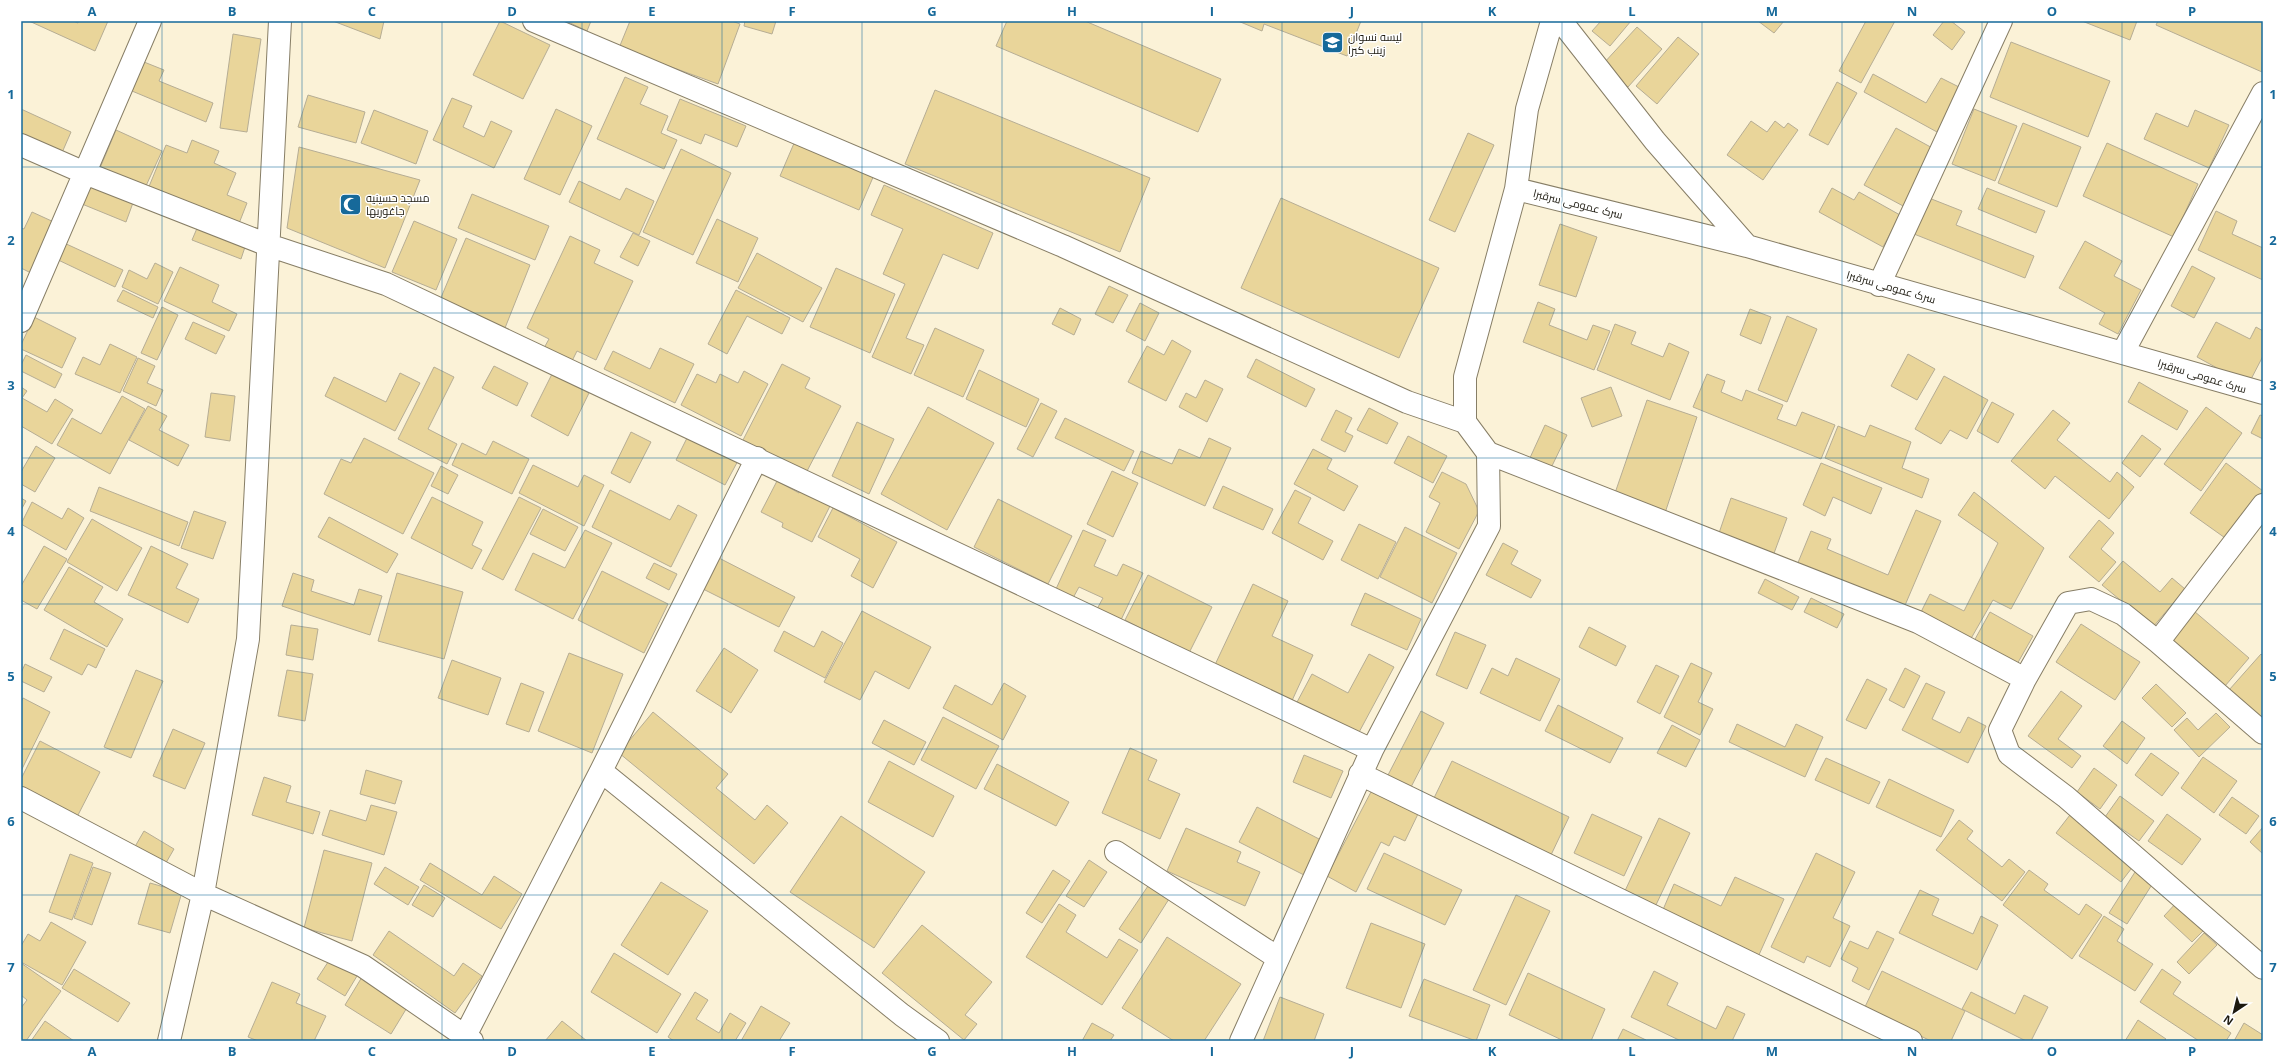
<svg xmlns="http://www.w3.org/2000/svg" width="2284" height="1062" font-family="'Open Sans',Cairo,sans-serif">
  <rect width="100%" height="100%" fill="#fbf2d7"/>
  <path fill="#e9d59a" stroke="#b6ad94" d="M29 21H73L78 23V21H108L95 51Z
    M333 21H384L380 39Z
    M500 21 550 45 523 99 473 75Z
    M566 21H591L587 31Z
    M630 21H732L740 24 718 84 619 48Z
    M745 21H776L772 34 744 26Z
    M1007 21H1085L1221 79 1198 132 996 46Z
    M1238 21H1361L1347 56 1264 24 1262 31Z
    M1601 21H1631L1610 46 1592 31Z
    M1758 21H1784L1774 33Z
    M1866 21H1895L1861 83 1839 71Z
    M1944 21H1951L1965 32 1952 50 1933 35Z
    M2082 21H2137L2130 40Z
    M2158 21H2263L2262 72 2156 25Z
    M1637 27 1662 49 1628 87 1603 64Z
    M233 34 261 39 247 132 220 128Z
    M1678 37 1699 54 1657 104 1636 86Z
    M2011 42 2110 81 2088 137 1990 97Z
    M144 62 164 70 159 81 213 103 206 122 132 91Z
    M1873 74 1926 103 1941 78 1961 88 1937 132 1864 92Z
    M625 77 648 87 640 104 668 116 661 133 677 140 664 169 597 139Z
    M1837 82 1857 93 1828 145 1809 135Z
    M935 90 1150 178 1120 252 905 164Z
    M308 95 365 112 356 143 298 127Z
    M452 98 472 106 463 127 484 137 491 121 512 131 494 168 433 140Z
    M680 99 746 126 737 147 705 134 701 144 667 130Z
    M21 109 71 132 61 155 21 137Z
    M556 109 592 126 560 195 524 179Z
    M1974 109 2017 126 1995 181 1952 164Z
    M374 110 428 131 416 164 361 143Z
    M2195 110 2229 125 2209 168 2144 139 2156 113 2188 127Z
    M1751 121 1767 132 1775 121 1784 128 1788 123 1798 130 1763 180 1727 155Z
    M2023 123 2081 147 2057 207 1998 183Z
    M1896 128 1936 150 1905 207 1864 185Z
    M116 130 162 151 145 188 100 168Z
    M1468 133 1494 145 1455 232 1429 220Z
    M192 140 219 151 214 163 236 173 227 195 247 203 238 226 148 189 166 145 187 153Z
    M795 141 874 175 859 210 780 176Z
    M2107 143 2198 184 2174 237 2083 196Z
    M299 147 420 180 385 268 287 228Z
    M681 149 731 173 693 255 643 232Z
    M579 181 620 200 626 188 654 201 639 235 569 202Z
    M91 182 134 200 126 222 82 204Z
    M884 185 993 233 978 269 943 254 906 338 924 345 911 374 872 357 905 284 883 274 903 229 871 215Z
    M1832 188 1854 200 1859 192 1900 215 1883 247 1819 212Z
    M1987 188 2045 211 2036 233 1978 209Z
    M472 194 549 226 535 260 458 228Z
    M1281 198 1439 268 1399 358 1241 288Z
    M1929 198 1962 211 1956 225 2034 256 2025 278 1914 234Z
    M2216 211 2237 221 2232 234 2263 248V280L2198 250Z
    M32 212 56 223 33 274 21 268V228L24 229Z
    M717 219 758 238 738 282 696 263Z
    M414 221 457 239 436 290 392 272Z
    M1560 224 1597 237 1576 297 1539 285Z
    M198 226 246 244 241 259 192 240Z
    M633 233 650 241 638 266 620 257Z
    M570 236 600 250 594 263 633 281 596 360 577 351 572 361 544 348 549 339 527 328Z
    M466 238 530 265 505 328 440 300Z
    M2085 241 2122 261 2114 276 2141 290 2118 334 2099 324 2105 313 2059 288Z
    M62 242 123 270 115 287 54 258Z
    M757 253 822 288 803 322 738 288Z
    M155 263 173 272 158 304 122 287 129 270 147 279Z
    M2192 266 2215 278 2194 318 2171 306Z
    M180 267 219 285 212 302 237 314 229 331 164 301Z
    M836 268 895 294 870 353 810 327Z
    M1109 286 1128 295 1113 323 1095 314Z
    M123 290 158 307 153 318 117 301Z
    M736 290 790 318 782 334 747 316 727 354 708 344Z
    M1538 302 1555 309 1549 325 1587 340 1593 325 1610 331 1594 370 1523 342Z
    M1140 303 1159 313 1145 341 1126 331Z
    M162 307 178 315 157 360 141 353Z
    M1060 308 1081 319 1074 335 1052 324Z
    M1750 309 1771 317 1761 344 1740 335Z
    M1787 316 1817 329 1787 402 1758 390Z
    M34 317 76 338 62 368 21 349V345Z
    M193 322 225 336 216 354 185 339Z
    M2216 322 2250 339 2256 327 2263 331V356L2248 385 2197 357Z
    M1615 324 1636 332 1631 344 1663 357 1669 343 1689 352 1670 400 1597 370Z
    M935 328 984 350 963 397 914 375Z
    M1172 340 1191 351 1166 401 1128 382 1147 346 1164 355Z
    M110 344 137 357 120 393 75 374 83 357 100 365Z
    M660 348 694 364 675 403 604 369 613 351 650 369Z
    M1908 354 1935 369 1917 400 1891 386Z
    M26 355 62 374 55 388 21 371V365Z
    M138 358 155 366 147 383 163 390 156 406 123 391Z
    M1256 359 1315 389 1306 407 1247 377Z
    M782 364 810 378 805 388 841 406 806 473 743 440Z
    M494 366 528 383 517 406 482 388Z
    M434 367 454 377 428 429 457 444 447 464 398 439Z
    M979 370 1039 399 1026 427 966 399Z
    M744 371 768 384 741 436 681 405 697 374 716 383 720 374 738 383Z
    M400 373 420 383 395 431 325 396 334 377 386 402Z
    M552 374 589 393 568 436 531 416Z
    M1707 374 1725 381 1721 392 1742 401 1746 390 1783 405 1777 419 1796 426 1802 412 1835 425 1821 459 1693 407Z
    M1944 376 1988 400 1967 439 1950 430 1941 444 1915 429Z
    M1205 380 1223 389 1207 422 1179 407 1186 393 1196 398Z
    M2139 382 2188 411 2177 430 2128 402Z
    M21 387 27 391 22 398 47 412 55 399 73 410 52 444 21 426Z
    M1611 387 1622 416 1592 427 1581 398Z
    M211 393 235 396 230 441 205 437Z
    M122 396 145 409 110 474 57 445 72 418 101 434Z
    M1647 400 1697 417 1665 513 1614 496Z
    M1992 402 2014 414 1998 443 1977 431Z
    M1041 403 1057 411 1033 457 1017 449Z
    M148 406 167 416 159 430 189 445 178 466 129 440Z
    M928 407 994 443 947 530 881 494Z
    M2206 407 2242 433 2201 491 2164 464Z
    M1369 408 1398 423 1387 444 1357 430Z
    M1336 410 1352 418 1345 432 1353 436 1345 452 1321 440Z
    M2053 410 2070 423 2057 440 2110 482 2117 472 2134 487 2109 519 2055 476 2045 489 2011 461Z
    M2260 415 2263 416V439L2251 433Z
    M1065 418 1134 451 1124 471 1055 438Z
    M857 422 894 439 869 494 832 476Z
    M1545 425 1567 435 1550 470 1529 460Z
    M1870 425 1911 442 1902 468 1929 479 1922 498 1825 458 1838 426 1865 437Z
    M631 432 651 442 630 483 611 473Z
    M690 432 740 457 725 485 676 460Z
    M2142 435 2161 449 2140 477 2122 463Z
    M1408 436 1447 456 1433 483 1394 463Z
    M364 438 434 473 403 534 324 494 341 459 351 463Z
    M1209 438 1231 448 1205 506 1132 473 1141 451 1172 464 1179 449 1200 458Z
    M493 441 529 459 512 494 452 465 462 443 486 455Z
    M36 446 55 458 35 492 21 484V472Z
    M1313 449 1332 459 1327 469 1358 486 1344 511 1294 484Z
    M1821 463 1882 488 1871 514 1833 497 1825 516 1803 505Z
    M2226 463 2263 491 2228 540 2190 513Z
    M533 465 578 487 584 475 604 485 584 526 519 493Z
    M441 466 458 475 448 494 431 486Z
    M1112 471 1138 483 1113 537 1087 524Z
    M1442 472 1466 484 1479 511 1459 549 1426 532 1440 503 1429 497Z
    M777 481 799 493 801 487 832 502 812 542 782 527 783 523 761 512Z
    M1223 486 1273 509 1263 530 1213 508Z
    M99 487 188 522 179 546 90 511Z
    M610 490 670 520 678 505 697 515 671 567 592 527Z
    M1295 490 1311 498 1298 523 1333 541 1323 560 1272 533Z
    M1974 492 2044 548 2011 609 1993 600 1969 642 1919 616 1930 594 1964 611 1998 543 1958 515Z
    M432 497 483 522 472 545 482 550 472 569 411 538Z
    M519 497 541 508 503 580 482 569Z
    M21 498 26 501 21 510Z
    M1731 498 1787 518 1773 556 1718 536Z
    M998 499 1072 536 1048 584 974 547Z
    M32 502 62 519 68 508 84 518 66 550 21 524Z
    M833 508 897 542 873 588 851 576 860 559 818 537Z
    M543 509 578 527 565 551 530 534Z
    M1916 510 1941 521 1903 610 1797 565 1811 531 1831 539 1827 549 1888 575Z
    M194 511 226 522 213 559 181 548Z
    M329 517 398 554 387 573 318 537Z
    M92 519 142 548 117 591 67 562Z
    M2099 520 2114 533 2101 549 2116 562 2099 582 2069 557Z
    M1359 524 1396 542 1378 579 1341 560Z
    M1405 527 1457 553 1432 603 1380 577Z
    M585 530 612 543 573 619 515 590 533 553 565 568Z
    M1083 530 1106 540 1094 566 1117 576 1123 564 1143 573 1121 620 1097 609 1103 598 1079 587 1073 598 1056 589Z
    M1503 543 1518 551 1511 564 1541 580 1531 598 1486 575Z
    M44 546 67 559 37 609 21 600V586Z
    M151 546 188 564 176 588 199 599 188 623 128 595Z
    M717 557 795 597 779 627 701 588Z
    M2123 561 2160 592 2172 578 2185 589 2153 627 2102 585Z
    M654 563 677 574 669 590 646 578Z
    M69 567 103 587 94 602 123 619 107 647 44 610Z
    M602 571 668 604 644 653 578 620Z
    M293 573 314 580 311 591 354 605 359 589 382 596 370 635 282 606Z
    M397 573 463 592 444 659 378 641Z
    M1148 575 1212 607 1189 653 1125 620Z
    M1765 579 1799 597 1792 610 1758 593Z
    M1253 584 1288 601 1272 636 1313 655 1290 705 1213 669Z
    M1365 593 1421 619 1407 650 1351 625Z
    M1811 598 1844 614 1837 628 1804 612Z
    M862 611 931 647 909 689 875 671 860 700 824 682Z
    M2194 611 2249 658 2225 686 2170 640Z
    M1990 612 2033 636 2016 666 1974 641Z
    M2081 624 2140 662 2115 700 2056 662Z
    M291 625 318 629 313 660 286 655Z
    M1589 627 1626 646 1616 666 1579 647Z
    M64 629 105 649 96 668 88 664 82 675 50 659Z
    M784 631 814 647 822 631 843 643 825 678 774 651Z
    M1455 632 1486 645 1467 689 1436 675Z
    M724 648 758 670 731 713 696 691Z
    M569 653 623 674 592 753 538 731Z
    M1369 654 1394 667 1357 736 1296 704 1312 674 1348 693Z
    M2261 654 2263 656V721L2229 690Z
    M1516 658 1560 679 1540 721 1480 693 1492 668 1508 676Z
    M452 660 501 678 488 715 438 698Z
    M1691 663 1712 673 1698 702 1713 709 1700 735 1664 717Z
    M25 664 52 677 44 692 21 681V673Z
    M1656 665 1679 676 1660 714 1637 702Z
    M1905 668 1920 676 1904 708 1889 700Z
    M136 670 163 681 131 758 104 747Z
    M287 670 313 674 305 721 278 716Z
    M1867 679 1887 689 1866 729 1846 720Z
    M521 683 544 692 529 732 506 724Z
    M1004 683 1026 696 1003 740 943 708 955 685 992 705Z
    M1926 683 1945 692 1932 719 1960 733 1968 717 1986 726 1968 763 1902 730Z
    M2156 684 2186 713 2172 727 2142 698Z
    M2061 691 2082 706 2058 739 2081 756 2072 768 2028 736Z
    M23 698 50 712 21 771V702Z
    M1558 705 1623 738 1610 763 1545 731Z
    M1421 711 1444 723 1410 789 1387 777Z
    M653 712 728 774 716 788 755 820 767 805 788 823 754 864 619 753Z
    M2216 713 2230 727 2199 757 2174 730 2187 718 2198 730Z
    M943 717 999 746 976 789 921 760Z
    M884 720 926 742 914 765 872 743Z
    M2122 721 2145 738 2127 764 2103 746Z
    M1737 724 1785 747 1796 724 1823 737 1805 777 1729 742Z
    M1672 725 1700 740 1686 767 1657 753Z
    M173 729 205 743 185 789 153 776Z
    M40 741 100 772 77 817 21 790V779Z
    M1130 748 1157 760 1148 780 1180 794 1160 839 1102 813Z
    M2151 753 2179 773 2162 796 2135 775Z
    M1304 755 1343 771 1331 798 1293 782Z
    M2203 757 2237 781 2214 813 2181 788Z
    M1826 758 1880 782 1869 804 1815 780Z
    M889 761 954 796 933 837 868 802Z
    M1452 761 1569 817 1551 855 1434 798Z
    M997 764 1069 802 1056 826 984 789Z
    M2094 768 2117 785 2100 809 2077 792Z
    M366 770 402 781 395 804 360 794Z
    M264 777 291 786 286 802 320 812 313 834 252 815Z
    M1889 779 1954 810 1941 837 1876 807Z
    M1372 790 1418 814 1405 841 1394 836 1389 846 1381 842 1356 892 1327 876Z
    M2120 796 2154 821 2139 841 2105 817Z
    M2232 797 2259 816 2246 834 2219 815Z
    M371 805 397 812 384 855 322 835 330 810 366 821Z
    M1257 807 1321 840 1304 875 1239 842Z
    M2073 811 2138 860 2121 882 2056 833Z
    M1592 814 1642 837 1624 876 1574 853Z
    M2167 814 2201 839 2182 865 2148 841Z
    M841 816 925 872 874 948 790 892Z
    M1659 818 1690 833 1655 907 1624 893Z
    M1959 820 1973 831 1967 839 2002 867 2009 859 2025 872 2002 901 1936 850Z
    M2263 827V854L2250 842Z
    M1186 828 1241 852 1237 862 1260 872 1245 906 1167 871Z
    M144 831 174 849 163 868 133 850Z
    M324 850 372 863 352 941 304 928Z
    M1384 853 1462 890 1445 925 1367 889Z
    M1816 853 1855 872 1833 918 1850 926 1830 967 1807 956 1804 963 1771 947Z
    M70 854 93 863 72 920 49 912Z
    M1089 860 1107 872 1084 907 1066 896Z
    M430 863 482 895 494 876 522 894 501 929 420 880Z
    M93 867 111 873 92 925 74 918Z
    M385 867 419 887 408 905 374 884Z
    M1053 870 1070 881 1042 923 1026 913Z
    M2029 870 2048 884 2044 890 2079 915 2086 904 2102 915 2072 959 2003 905Z
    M2135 872 2153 883 2127 924 2109 913Z
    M1735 877 1784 899 1758 957 1662 912 1674 884 1721 906Z
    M661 882 708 911 668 975 621 945Z
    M150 883 182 892 170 933 138 924Z
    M424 885 445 898 433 917 412 905Z
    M1148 886 1169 899 1141 943 1119 929Z
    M1920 890 1939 899 1932 915 1973 934 1981 916 1998 925 1977 970 1899 933Z
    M1516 895 1550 911 1506 1005 1473 990Z
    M2178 901 2207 927 2192 942 2164 916Z
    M1059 904 1076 915 1066 932 1107 958 1119 939 1138 950 1102 1005 1026 957Z
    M2104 916 2124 929 2117 941 2153 964 2135 991 2079 956Z
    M51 922 86 942 62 985 21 962V946L28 934 40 941Z
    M1371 923 1425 944 1401 1008 1346 988Z
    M922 925 992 982 965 1015 977 1024 964 1040 882 973Z
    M389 931 454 976 463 963 482 976 455 1013 373 955Z
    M1877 931 1894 939 1869 990 1852 981 1858 968 1841 959 1850 941 1868 949Z
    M2204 933 2217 945 2189 974 2177 962Z
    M1167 937 1241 984 1204 1041H1174L1122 1008Z
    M614 953 681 994 657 1033 591 992Z
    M330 959 357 976 345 996 317 979Z
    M21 963 61 991 26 1041H21V1008L27 1000 21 995Z
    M74 969 130 1003 118 1022 62 988Z
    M2162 969 2181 982 2173 994 2231 1033 2226 1041H2199L2140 1002Z
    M1654 971 1678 983 1667 1005 1716 1029 1727 1006 1745 1014 1732 1041H1681L1631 1017Z
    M1882 971 1965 1011 1951 1041H1931L1864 1009Z
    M1528 973 1605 1009 1591 1041H1564L1509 1015Z
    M362 977 408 1006 391 1034 345 1005Z
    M1424 979 1490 1005 1476 1041 1409 1016Z
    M272 982 300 994 296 1003 326 1016 314 1041H258L248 1037Z
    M695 992 708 1000 696 1019 719 1033 730 1013 746 1023 735 1041H674L668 1037Z
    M1971 992 2015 1014 2024 995 2048 1007 2031 1041H2026L1962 1009Z
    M1280 997 1324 1014 1314 1041H1263Z
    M761 1006 790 1023 779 1041H741Z
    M2138 1020 2166 1039 2164 1041H2125Z
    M45 1021 74 1041H31Z
    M562 1021 587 1041H545Z
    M1092 1023 1114 1035 1110 1041H1082Z
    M2244 1023 2263 1035V1041H2234Z
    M1623 1029 1646 1040V1041H1617Z"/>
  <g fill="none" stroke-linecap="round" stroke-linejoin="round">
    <defs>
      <path id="street" d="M534 21 1063 246 1407 402 1465 422
        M1552 21 1527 109 1516 189 1465 377V422L1488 453 1918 622 2025 679
        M1561 21 1655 141 1747 246
        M21 145 85 173 268 245 386 284 1372 750
        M1516 189 1747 246 2263 393
        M1879 285 2001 21
        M21 321 150 21
        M2123 352 2263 93
        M2158 642 2263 505
        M2263 733 2158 642 2123 614 2091 599 2068 603 2025 679 2000 730 2009 754 2066 797 2263 968
        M601 771 902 1015 938 1041
        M1360 774 1911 1041
        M21 798 203 894 363 966 472 1041
        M1116 852 1278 958
        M465 1036 601 771 757 458
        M169 1041 203 894 248 639 280 21
        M1241 1041 1372 750 1489 526 1488 453"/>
    </defs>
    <use href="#street" stroke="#877e66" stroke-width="24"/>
    <use href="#street" stroke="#fff" stroke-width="22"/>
  </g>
  <path fill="none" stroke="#16699a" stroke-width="1" stroke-opacity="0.55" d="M162 21V1041M302 21V1041M442 21V1041M582 21V1041M722 21V1041M862 21V1041M1002 21V1041M1142 21V1041M1282 21V1041M1422 21V1041M1562 21V1041M1702 21V1041M1842 21V1041M1982 21V1041M2122 21V1041M21 167H2263M21 313H2263M21 458H2263M21 604H2263M21 749H2263M21 895H2263"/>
  <defs>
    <symbol id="school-square" viewBox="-11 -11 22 22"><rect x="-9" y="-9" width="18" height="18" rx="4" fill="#16699a" stroke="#fff"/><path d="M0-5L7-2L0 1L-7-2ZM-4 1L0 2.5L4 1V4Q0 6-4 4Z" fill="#fff"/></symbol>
    <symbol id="mosque-square" viewBox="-11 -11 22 22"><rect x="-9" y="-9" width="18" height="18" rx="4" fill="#16699a" stroke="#fff"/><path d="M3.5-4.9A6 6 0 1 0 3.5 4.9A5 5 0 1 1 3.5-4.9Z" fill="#fff"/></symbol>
  </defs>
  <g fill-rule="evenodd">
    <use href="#school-square" x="1320" y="30" width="25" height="25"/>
    <use href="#mosque-square" x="338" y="192" width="25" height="25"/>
  </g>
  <g text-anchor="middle" stroke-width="3" stroke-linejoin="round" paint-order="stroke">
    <g font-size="11" fill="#1c190f" stroke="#fff" text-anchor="start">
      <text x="1348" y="41">لیسه نسوان<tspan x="1348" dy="13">زینب کبرا</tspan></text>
      <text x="366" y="202">مسجد حسینیه<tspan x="366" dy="13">جاغوریها</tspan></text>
    </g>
    <g font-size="11" fill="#1c190f" stroke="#fff">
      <text transform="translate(1578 204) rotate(14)" y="4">سرک عمومی سرقبرا</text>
      <text transform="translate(1891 287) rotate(16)" y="4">سرک عمومی سرقبرا</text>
      <text transform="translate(2202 376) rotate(17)" y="4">سرک عمومی سرقبرا</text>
    </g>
  </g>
  <rect width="2284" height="1062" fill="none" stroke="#ffffff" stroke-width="44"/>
  <g transform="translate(2234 1012) rotate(215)" stroke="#ffffff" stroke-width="3" paint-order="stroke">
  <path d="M0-3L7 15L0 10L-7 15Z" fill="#1c190f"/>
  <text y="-6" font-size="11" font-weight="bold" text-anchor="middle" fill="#1c190f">N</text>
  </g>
  <rect x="22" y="22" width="2240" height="1018" fill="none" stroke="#16699a" stroke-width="1.5"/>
  <g font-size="13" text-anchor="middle" font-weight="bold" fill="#16699a">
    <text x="92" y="16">A</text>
    <text x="232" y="16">B</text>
    <text x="372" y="16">C</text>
    <text x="512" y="16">D</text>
    <text x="652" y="16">E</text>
    <text x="792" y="16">F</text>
    <text x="932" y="16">G</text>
    <text x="1072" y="16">H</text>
    <text x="1212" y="16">I</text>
    <text x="1352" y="16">J</text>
    <text x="1492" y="16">K</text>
    <text x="1632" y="16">L</text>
    <text x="1772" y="16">M</text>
    <text x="1912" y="16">N</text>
    <text x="2052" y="16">O</text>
    <text x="2192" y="16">P</text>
    <text x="11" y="99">1</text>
    <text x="2273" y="99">1</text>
    <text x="11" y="245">2</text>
    <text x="2273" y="245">2</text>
    <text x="11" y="390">3</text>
    <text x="2273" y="390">3</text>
    <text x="11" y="536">4</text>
    <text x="2273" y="536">4</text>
    <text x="11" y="681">5</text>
    <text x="2273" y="681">5</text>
    <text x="11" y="826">6</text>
    <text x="2273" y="826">6</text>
    <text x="11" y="972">7</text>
    <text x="2273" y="972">7</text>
    <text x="92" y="1056">A</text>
    <text x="232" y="1056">B</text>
    <text x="372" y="1056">C</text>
    <text x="512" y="1056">D</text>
    <text x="652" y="1056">E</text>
    <text x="792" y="1056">F</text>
    <text x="932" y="1056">G</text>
    <text x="1072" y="1056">H</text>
    <text x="1212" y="1056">I</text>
    <text x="1352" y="1056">J</text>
    <text x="1492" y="1056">K</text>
    <text x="1632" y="1056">L</text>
    <text x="1772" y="1056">M</text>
    <text x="1912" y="1056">N</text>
    <text x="2052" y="1056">O</text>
    <text x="2192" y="1056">P</text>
  </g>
</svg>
